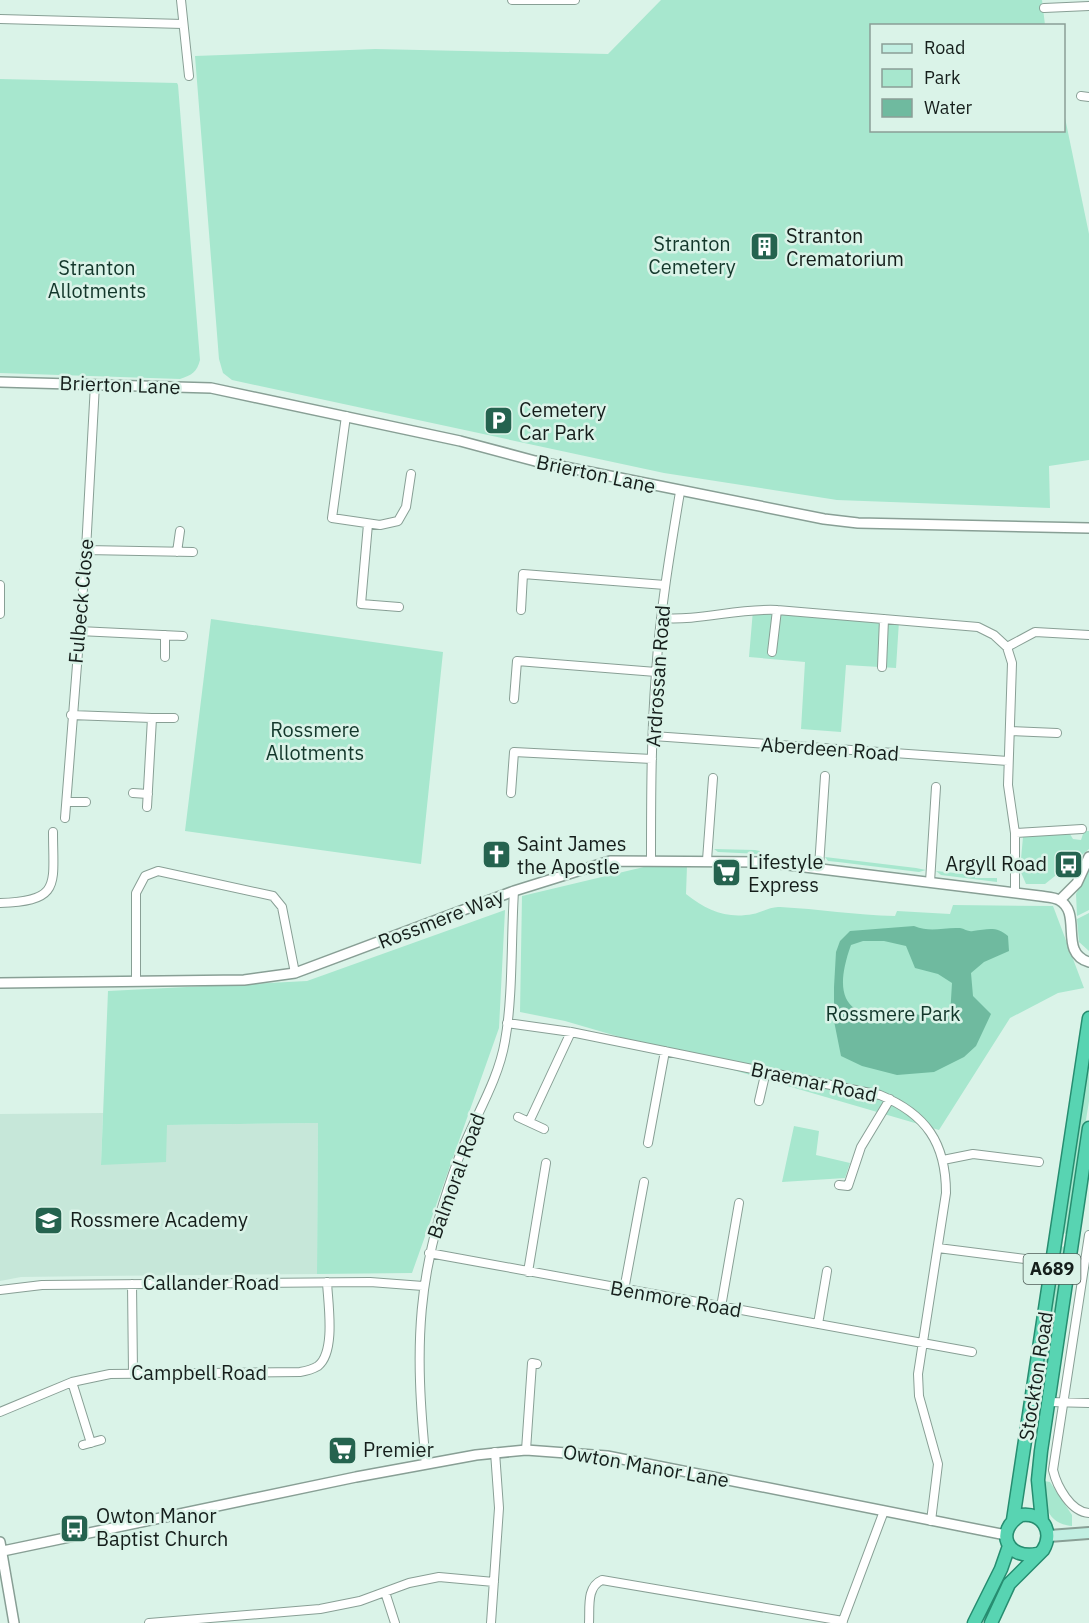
<svg xmlns="http://www.w3.org/2000/svg" width="1089" height="1623" font-family="'IBM Plex Sans',sans-serif">
  <rect width="100%" height="100%" fill="#daf3e8"/>
  <path fill="#c6e7d9" d="M103 1113 101 1165 167 1125 318 1123 317 1274 96 1276 21 1277 0 1281V1114Z"/>
  <path fill="#a7e7ce" d="M661 0H1042L1045 25 872 26V130H1064V113L1089 234V460L1049 466 1050 508 837 500 664 473 232 380 223 373 219 359 195 56 375 49 608 54Z
    M0 79 177 83 178 85 200 360C197 372 192 375 180 379L0 373Z
    M753 610 899 621 896 668 846 665 841 732 801 729 805 662 749 657Z
    M211 619 443 652 421 864 185 831Z
    M1068 831 1073 839 1081 840 1084 831H1089V849L1071 864 1068 861 1063 865 1065 868 1045 884H1026L1020 870 1023 837Z
    M714 849 755 850 760 851V854L718 852Z
    M825 857 916 868 926 870 919 872 838 862 828 861Z
    M648 866H687L686 894C707 911 727 919 753 914 762 912 772 906 780 907 818 909 856 915 895 916L897 911 950 914 953 905 1053 906 1084 988 1058 993 1010 1018 939 1130 565 1021 520 1012 522 896Z
    M1089 867V910L1077 916 1076 894Z
    M936 871 975 875V878H997V882L941 875Z
    M505 910 499 1028 412 1273 317 1274 318 1123 167 1125 166 1162 101 1165 108 991 307 981Z
    M1089 913V951L1079 942 1077 919Z
    M1089 1058V1101L1068 1234H1065L1063 1231Z
    M794 1126 819 1131 816 1155 850 1163 845 1178 782 1182Z
    M1065 1246H1067L1045 1392 1040 1390 1061 1247Z
    M1044 1481 1050 1482 1072 1515V1526C1045 1523 1045 1504 1044 1481Z"/>
  <path fill="#6fba9f" fill-rule="evenodd" d="M914 926C932 933 943 927 960 928 965 929 968 932 973 931 988 929 997 926 1008 936L1009 951 984 962 971 973 973 996 991 1014 976 1046 964 1057 934 1072 897 1075 862 1066 841 1056 834 1021V987L836 952 840 941 850 931ZM863 941H884L906 946 915 968 938 974 952 983 950 1016C944 1017 937 1020 932 1019 926 1018 921 1014 914 1014 856 1022 828 1009 851 945Z"/>
  <g fill="none" stroke-linecap="round" stroke-linejoin="round">
    <defs>
      <path id="minor" d="M181 0 189 76
        M512 0H575
        M1044 8 1089 6
        M0 19 183 24
        M1081 96 1089 97
        M346 416 332 518 380 525 398 521 406 507 411 474
        M368 524 361 604 399 607
        M86 550 193 552
        M177 552 180 531
        M0 585V614
        M521 610 523 574 665 585
        M661 618C700 621 738 608 777 610L978 627 994 635 1007 647 1012 663 1008 785 1015 833V893
        M79 631 183 636
        M165 635V657
        M1007 647 1035 632 1089 635
        M772 652 777 610
        M882 667 884 619
        M514 699 517 661 656 672
        M71 715 152 718 147 807
        M152 718H174
        M1010 731 1057 733
        M653 736 1008 761
        M133 793 148 794
        M511 793 514 752 652 759
        M68 802H86
        M65 818 86 550 95 384
        M1015 833 1082 829
        M707 860 713 778
        M651 861C651 798 651 736 656 673 660 612 670 552 680 492
        M819 867 825 776
        M930 882 936 787
        M0 903C62 901 53 885 53 832
        M136 981V893L145 876 158 871 273 896 282 907 295 973
        M507 1023 571 1032 880 1095C926 1114 946 1143 946 1193L918 1374 919 1396 938 1464 931 1521
        M759 1101 766 1071
        M518 1117 544 1129
        M529 1122 571 1032
        M648 1143 665 1051
        M943 1160 973 1154 1039 1162
        M839 1185 848 1186 861 1147 890 1099
        M1089 1235 1053 1470C1057 1487 1071 1512 1089 1513
        M938 1248 1025 1259
        M429 1253 972 1352
        M528 1272 546 1163
        M132 1284 133 1373
        M0 1290 42 1285 370 1282 423 1286
        M624 1290 644 1182
        M721 1307 739 1203
        M818 1324 827 1271
        M72 1382 91 1443
        M1049 1402 1089 1403
        M0 1412 72 1382 110 1374 300 1372C306 1371 313 1369 318 1366 336 1352 328 1303 327 1282
        M83 1445 101 1440
        M526 1450 532 1363 537 1364
        M426 1464C414 1345 416 1273 458 1160 472 1121 498 1083 505 1041 513 997 511 938 514 891
        M385 1592 395 1623
        M149 1623 320 1609 360 1601 409 1583 439 1577 494 1582
        M491 1623 499 1508 495 1452
        M589 1623C590 1608 586 1587 602 1580L843 1621
        M842 1623 884 1511"/>
      <path id="tertiary" d="M0 382 211 388 460 441 535 461 824 519 858 523 1089 528
        M1060 900 1077 883 1089 857
        M0 983 244 980 295 973 514 891 610 861 764 862 1040 896C1045 897 1054 897 1059 900 1083 913 1058 953 1089 962
        M0 1542 14 1623
        M3 1551 356 1477 476 1455 526 1450 607 1456 1006 1535"/>
      <path id="secondary" d="M1049 1536 1089 1533"/>
      <path id="trunk" d="M1013 1520 1089 1018
        M1042 1521 1038 1480 1041 1451 1089 1128
        M974 1623 1001 1569 1009 1546
        M991 1623 1009 1584 1043 1550C1054 1532 1043 1512 1021 1515 994 1531 1007 1560 1037 1554"/>
    </defs>
    <use href="#minor" stroke="#889f95" stroke-width="10"/>
    <use href="#tertiary" stroke="#889f95" stroke-width="12"/>
    <use href="#secondary" stroke="#889f95" stroke-width="14"/>
    <use href="#trunk" stroke="#268d70" stroke-width="15"/>
    <use href="#minor" stroke="#fff" stroke-width="8"/>
    <use href="#tertiary" stroke="#fff" stroke-width="9"/>
    <use href="#secondary" stroke="#c1efe2" stroke-width="10"/>
    <use href="#trunk" stroke="#58d4b2" stroke-width="12"/>
  </g>
  <defs>
    <symbol id="building-square" viewBox="-11 -11 22 22"><rect x="-9" y="-9" width="18" height="18" rx="4" fill="#25634f" stroke="#daf3e8"/><path d="M-4-6H4V6H1V3H-1V6H-4ZM-2.5-4.3h1.7v1.8h-1.7ZM.8-4.3h1.7v1.8H.8ZM-2.5-1h1.7V.8h-1.7ZM.8-1h1.7V.8H.8Z" fill="#fff"/></symbol>
    <symbol id="parking-square" viewBox="-11 -11 22 22"><rect x="-9" y="-9" width="18" height="18" rx="4" fill="#25634f" stroke="#daf3e8"/><path d="M-3.5-5.5H1a3.5 3.5 0 0 1 0 7H-1V5.5H-3.5ZM-1-3.4V-.6H.8a1.4 1.4 0 0 0 0-2.8Z" fill="#fff"/></symbol>
    <symbol id="church-square" viewBox="-11 -11 22 22"><rect x="-9" y="-9" width="18" height="18" rx="4" fill="#25634f" stroke="#daf3e8"/><path d="M-1.2-6h2.4v3.5h3.3v2.4h-3.3V6h-2.4V-.1h-3.3v-2.4h3.3Z" fill="#fff"/></symbol>
    <symbol id="bus-square" viewBox="-11 -11 22 22"><rect x="-9" y="-9" width="18" height="18" rx="4" fill="#25634f" stroke="#daf3e8"/><path d="M-5-6H5V4H4V6H2V4H-2V6H-4V4H-5ZM-3.5-4V0h7V-4ZM-3.5 1.2v1.5H-2V1.2ZM2 1.2v1.5H3.5V1.2Z" fill="#fff"/></symbol>
    <symbol id="supermarket-square" viewBox="-11 -11 22 22"><rect x="-9" y="-9" width="18" height="18" rx="4" fill="#25634f" stroke="#daf3e8"/><path d="M-6-5.5h2.5l.6 2H6L4.5 2H-2.5L-4.4-4H-6ZM-1.5 3.2a1.3 1.3 0 1 0 .1 0ZM3 3.2a1.3 1.3 0 1 0 .1 0Z" fill="#fff"/></symbol>
    <symbol id="school-square" viewBox="-11 -11 22 22"><rect x="-9" y="-9" width="18" height="18" rx="4" fill="#25634f" stroke="#daf3e8"/><path d="M0-5L7-2L0 1L-7-2ZM-4 1L0 2.5L4 1V4Q0 6-4 4Z" fill="#fff"/></symbol>
  </defs>
  <g fill-rule="evenodd">
    <use href="#building-square" x="748" y="230" width="33" height="33"/>
    <use href="#parking-square" x="482" y="404" width="33" height="33"/>
    <use href="#church-square" x="480" y="838" width="33" height="33"/>
    <use href="#bus-square" x="1052" y="848" width="33" height="33"/>
    <use href="#supermarket-square" x="710" y="856" width="33" height="33"/>
    <use href="#school-square" x="32" y="1204" width="33" height="33"/>
    <use href="#supermarket-square" x="326" y="1434" width="33" height="33"/>
    <use href="#bus-square" x="58" y="1512" width="33" height="33"/>
  </g>
  <g text-anchor="middle" stroke-width="5" stroke-linejoin="round" paint-order="stroke">
    <rect fill="#daf3e8" stroke="#505e58" stroke-width="1.5" x="1023.5" y="1254" width="57" height="30" rx="4.5"/>
    <g font-size="18" font-weight="bold" fill="#151e1b">
      <text x="1052" y="1275">A689</text>
    </g>
    <g font-size="20" fill="#151e1b" stroke="#daf3e8" text-anchor="start">
      <text x="786" y="243">Stranton<tspan x="786" dy="23">Crematorium</tspan></text>
      <text x="519" y="417">Cemetery<tspan x="519" dy="23">Car Park</tspan></text>
      <text x="517" y="851">Saint James<tspan x="517" dy="23">the Apostle</tspan></text>
      <text x="748" y="869">Lifestyle<tspan x="748" dy="23">Express</tspan></text>
      <text x="1047" y="871" text-anchor="end">Argyll Road</text>
      <text x="70" y="1227">Rossmere Academy</text>
      <text x="363" y="1457">Premier</text>
      <text x="96" y="1523">Owton Manor<tspan x="96" dy="23">Baptist Church</tspan></text>
    </g>
    <g font-size="20" fill="#13372b" stroke="#daf3e8">
      <text x="692" y="251">Stranton<tspan x="692" dy="23">Cemetery</tspan></text>
      <text x="97" y="275">Stranton<tspan x="97" dy="23">Allotments</tspan></text>
      <text x="315" y="737">Rossmere<tspan x="315" dy="23">Allotments</tspan></text>
      <text x="893" y="1021">Rossmere Park</text>
    </g>
    <g font-size="20" fill="#151e1b" stroke="#daf3e8">
      <text transform="translate(120 385) rotate(2)" y="7">Brierton Lane</text>
      <text transform="translate(596 474) rotate(12)" y="7">Brierton Lane</text>
      <text transform="translate(81 601) rotate(-85)" y="7">Fulbeck Close</text>
      <text transform="translate(658 676) rotate(-86)" y="7">Ardrossan Road</text>
      <text transform="translate(830 749) rotate(4)" y="7">Aberdeen Road</text>
      <text transform="translate(441 919) rotate(-21)" y="7">Rossmere Way</text>
      <text transform="translate(814 1082) rotate(12)" y="7">Braemar Road</text>
      <text transform="translate(456 1176) rotate(-70)" y="7">Balmoral Road</text>
      <text x="211" y="1290">Callander Road</text>
      <text transform="translate(676 1299) rotate(10)" y="7">Benmore Road</text>
      <text x="199" y="1380">Campbell Road</text>
      <text transform="translate(1036 1376) rotate(-81)" y="7">Stockton Road</text>
      <text transform="translate(646 1466) rotate(10)" y="7">Owton Manor Lane</text>
    </g>
  </g>
  <rect x="870" y="24" width="195" height="108" fill="#daf3e8" stroke="#8b9e96" stroke-width="1.5"/>
  <rect x="882" y="44" width="30" height="9" fill="#c1efe2" stroke="#8b9e96" stroke-width="1.5"/>
  <text x="924" y="54" font-size="18" fill="#151e1b">Road</text>
  <rect x="882" y="69" width="30" height="18" fill="#a7e7ce" stroke="#8b9e96" stroke-width="1.5"/>
  <text x="924" y="84" font-size="18" fill="#151e1b">Park</text>
  <rect x="882" y="99" width="30" height="18" fill="#6fba9f" stroke="#8b9e96" stroke-width="1.5"/>
  <text x="924" y="114" font-size="18" fill="#151e1b">Water</text>
</svg>
